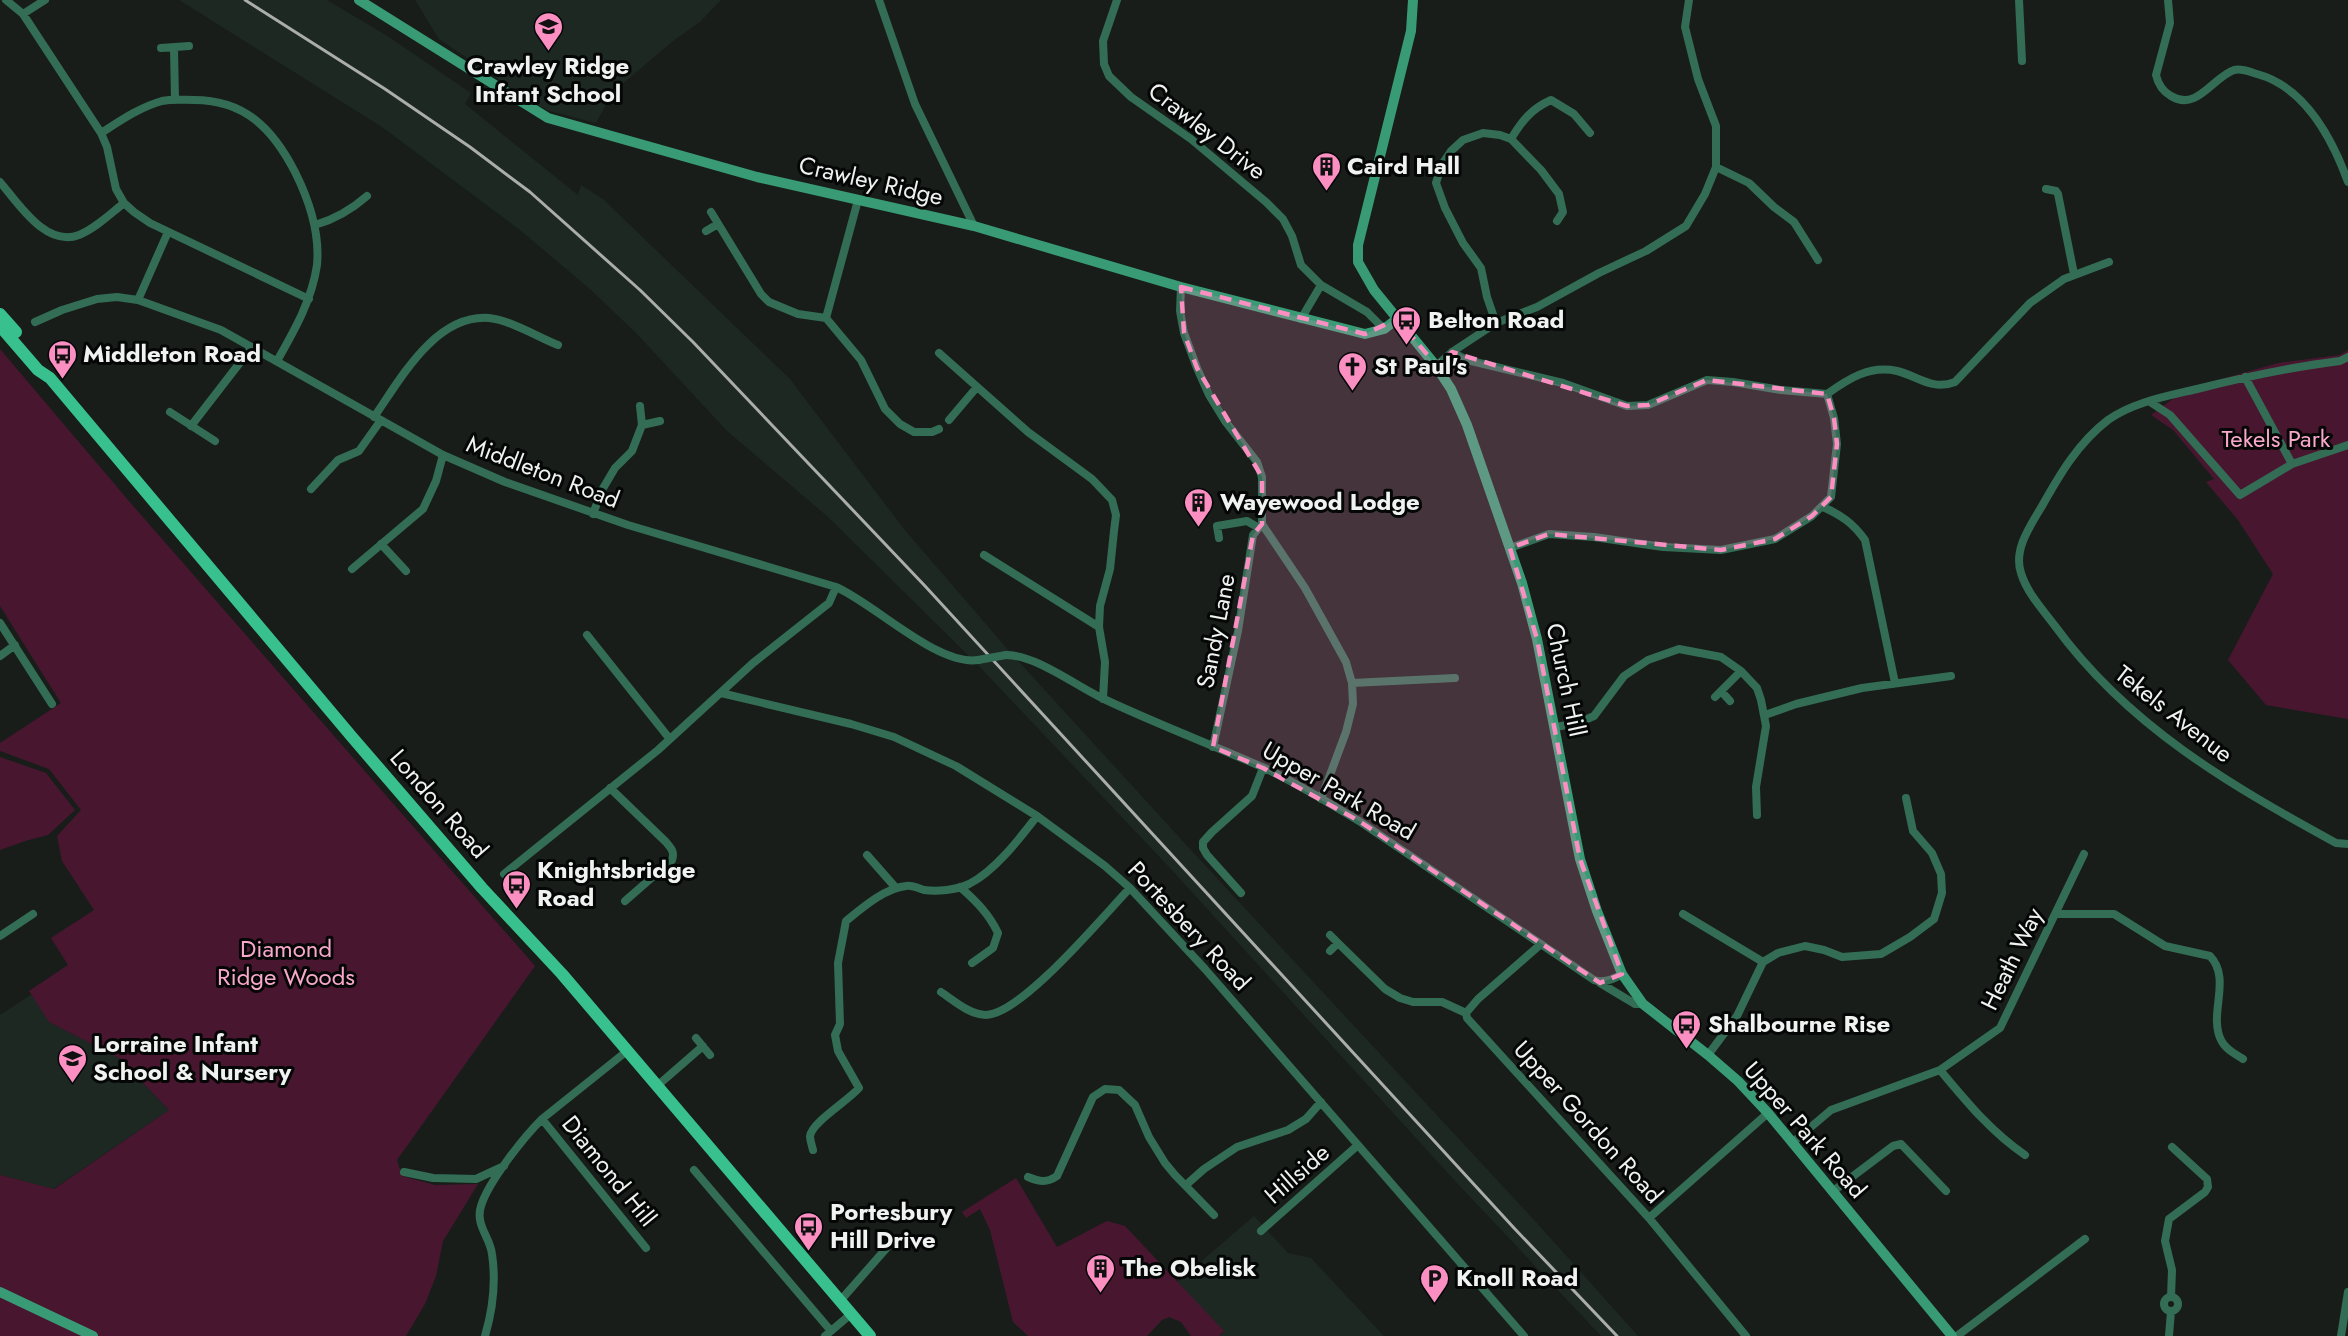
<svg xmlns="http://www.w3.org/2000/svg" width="2348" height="1336" font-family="Jost,sans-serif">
  <rect width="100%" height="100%" fill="#181d1a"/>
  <path fill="#1d2823" d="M179 0H327L389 37 471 93 465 104 578 195 581 185 603 199 790 379 904 529 1010 652 1190 849 1537 1223 1638 1336H1601L1456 1182 1169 867 977 664 828 517 727 431 638 335 591 290 520 230 382 127Z
    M415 0H721L700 22 673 41 613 92 596 123 549 111 530 101 439 39Z
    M32 994 49 1022 119 1058 169 1110 53 1189 0 1175V1015Z
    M1254 1216 1288 1253 1311 1258 1384 1336H1219L1224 1332 1177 1282Z"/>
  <path fill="#491630" d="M0 349 128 500 535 966 397 1160 402 1176 435 1185 478 1184 443 1241 436 1276 425 1304 406 1336H0V1175L54 1189 169 1110 119 1058 49 1022 29 991 68 965 51 938 94 910 62 861 57 836 81 810 49 769 0 751V743L61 703 0 606Z
    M2348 350V719L2266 705 2228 660 2273 574 2238 520 2206 482 2214 479 2173 430 2151 415 2186 389 2278 363 2340 355Z
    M0 757 46 773 75 810 48 835 25 841 0 850Z
    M1016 1178 1057 1247 1107 1221 1125 1226 1224 1331 1219 1336H1191L1181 1322 1169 1317 1162 1320 1147 1336H1028L1013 1322 990 1230 980 1209 966 1218 962 1212Z"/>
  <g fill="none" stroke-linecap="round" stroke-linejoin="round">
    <path stroke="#336d55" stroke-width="8" d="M6 0 23 14 101 133 107 147 116 189 124 203 134 212 150 223 309 299
      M879 0 915 104 974 226
      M1117 0 1103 41 1104 64 1109 76 1131 97 1191 139 1266 202 1283 219 1292 236 1301 265 1321 285 1367 312 1384 329
      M2019 0 2022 61
      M2168 0 2170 23 2156 75C2158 84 2162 91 2171 96 2197 112 2213 77 2234 70 2242 68 2250 72 2257 74 2305 87 2332 138 2348 182
      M23 14 45 0
      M161 48 189 46
      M174 48 175 100
      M101 133C120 121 140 107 162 101 172 99 183 100 194 100 245 100 273 129 295 172 309 200 320 233 317 265 312 300 294 331 277 361
      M1511 139C1522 121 1531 109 1551 100L1574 114 1590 133
      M1716 167 1749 183 1774 207 1794 222 1818 260
      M0 182C18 203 46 248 79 235 96 228 110 214 124 203
      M2046 189 2056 191 2058 194 2074 274
      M711 212 761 294 769 302 798 314 826 318 861 360 885 409 900 424 914 432H932L939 429
      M315 225C336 219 351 210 367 196
      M706 231 718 224
      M1181 287 1180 311 1184 333 1197 368 1209 395 1225 421 1257 462 1262 477V524L1305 588 1346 662 1352 683 1353 704 1346 732 1321 799
      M138 300 168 232
      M826 318 858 200
      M1301 319 1321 285
      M35 322 62 310 97 299 117 297 138 300 221 330 443 455 505 482 628 525 836 587C875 604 937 666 978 660
      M1496 323 1487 297 1481 268 1463 243 1445 208 1436 183 1441 166 1451 151 1463 140 1483 133 1500 135 1511 139 1541 170 1559 194 1563 212 1557 221
      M1452 352 1467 360 1563 383 1627 406 1648 405 1707 380 1733 382 1781 390 1827 394
      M939 353 1028 432 1092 479 1112 500 1116 515 1114 531 1110 569 1100 606 1099 627 1105 662 1103 699
      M2348 357 2340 361C2291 367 2245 377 2197 389 2168 396 2133 402 2108 420 2078 443 2060 474 2042 506 2031 525 2013 549 2021 573 2027 593 2043 610 2055 626 2128 726 2230 785 2336 843L2348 844
      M1436 366 1452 352 1496 323 1537 307 1599 273 1646 251 1686 226 1705 194 1716 167V126L1698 79 1685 27 1689 0
      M1827 394C1848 379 1869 365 1897 371 1918 376 1932 391 1955 382L2030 303 2064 279 2109 262
      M2150 402 2170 415 2240 495 2292 464 2245 377
      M170 412 215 441
      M374 417C400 380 435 314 489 318 510 320 538 337 558 345
      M949 420 977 387
      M642 425 660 421
      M191 426 252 347
      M2292 464 2348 445
      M311 489 338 460 359 451 381 420
      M1823 507C1841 515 1853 523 1865 540L1895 683
      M593 514 602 490 615 468 632 451 642 425 640 406
      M1219 538 1217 526 1247 521 1259 528
      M381 544 406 571
      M1510 548 1549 534 1594 537 1663 547 1721 550 1775 539 1812 516 1831 497 1837 444 1834 418 1827 394
      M984 555 1099 627
      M352 569 423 509 436 481 443 455
      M0 623 52 704
      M587 635 669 738
      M1006 655C1037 655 1077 687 1106 700 1157 724 1210 744 1262 767 1296 782 1327 802 1359 821L1594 980C1604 984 1614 979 1622 974
      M0 656 15 645
      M1352 683 1455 678
      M1721 691 1730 701
      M721 693 851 724 894 737 956 766 1037 816 1105 866 1130 888 1205 969 1524 1336
      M1715 697 1741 671
      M1765 715 1796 704 1862 688 1951 676
      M1556 727 1578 723 1594 716 1624 676 1648 660 1679 649 1721 657 1741 671 1757 688 1761 700 1766 726 1756 787 1757 815
      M1213 747 1238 631 1253 535 1262 524
      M610 788 666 842C671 848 675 852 672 860L625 901
      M867 855 896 888
      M504 874 658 750 753 663 829 603 836 587
      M960 887C976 901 989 914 998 933L993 948 972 963
      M1241 893 1207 855 1203 848V842L1212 832 1252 796 1263 768
      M1683 914 1763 962
      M2056 914H2114L2165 946 2210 956C2232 979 2208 1014 2221 1040 2225 1049 2235 1054 2243 1059
      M0 936 33 914
      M1338 943 1385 989 1400 998 1413 1002H1442L1466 1013
      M1541 944 1478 999 1466 1013 1467 1018 1649 1218 1746 1336
      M1330 951 1338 943 1330 935
      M1600 983 1635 1004H1643
      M941 992C953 1000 970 1015 986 1015 1022 1014 1103 916 1130 888
      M696 1038 710 1055
      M1708 1055 1737 1016 1763 962 1778 953 1805 946 1824 950 1842 957 1881 954 1910 937 1934 919 1942 893 1941 874 1932 853 1913 831 1906 798
      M1940 1070C1966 1101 1991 1132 2025 1155
      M657 1086 703 1046
      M542 1119 646 1248
      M1792 1143 1831 1110 1940 1070 2000 1028 2084 854
      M813 1150C812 1146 810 1140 810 1136 812 1122 849 1100 859 1088L838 1051 835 1035 840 1024 838 963 846 921C862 908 885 888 906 886 912 885 918 888 924 890 937 892 956 890 969 884 995 871 1020 838 1037 816
      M694 1170 831 1331
      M404 1172 433 1178 476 1179 504 1166
      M1028 1177C1040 1182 1047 1183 1057 1176L1093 1097 1105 1089 1119 1090 1135 1105 1149 1137 1165 1163 1175 1175 1214 1215
      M1186 1185 1204 1169 1237 1147 1288 1130 1306 1119 1321 1102
      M1832 1192 1893 1146 1901 1144 1946 1191
      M1649 1218 1768 1113
      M1261 1231 1358 1145
      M2171 1297 2172 1270 2165 1241 2169 1219 2205 1192 2208 1187 2207 1179 2172 1147
      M2164 1304a7 7 0 1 1 14 0a7 7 0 1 1-14 0Z
      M840 1301 891 1243
      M485 1336C493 1309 496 1281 492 1254 490 1237 475 1225 481 1206 488 1182 524 1137 542 1119L627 1051
      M825 1336 851 1314
      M1957 1336 2085 1239
      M2169 1336 2171 1311
      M2341 1336 2348 1292"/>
    <path stroke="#389b75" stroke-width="10" d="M359 0 548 118 757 177 974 226 1181 287 1365 334 1384 329 1397 319
      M1413 0 1411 31 1358 245V262L1374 290 1436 366 1451 389 1467 425 1522 583 1537 639 1580 859 1597 911 1622 974 1643 1004 1708 1055 1738 1081 1768 1113 1952 1336
      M0 1292 93 1336"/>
    <path stroke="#38c08e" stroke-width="12" d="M0 314 16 332
      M0 326 38 370 50 378 352 737 482 888 562 974 870 1336"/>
    <path stroke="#aaadab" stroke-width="3" d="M245 0 385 89 470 147 530 192 640 290 693 342 925 586 1514 1228 1617 1336"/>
    <path stroke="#336d55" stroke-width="8" d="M978 660 1006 655"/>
  </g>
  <path fill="#fc8fc2" fill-opacity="0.2" stroke="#fc8fc2" stroke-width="4.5" stroke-dasharray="12 8" stroke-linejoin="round" d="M1181 287 1365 334 1397 319 1436 365 1452 352 1627 406 1648 405 1707 380 1827 394 1834 418 1837 444 1831 497 1812 516 1775 539 1721 550 1549 534 1510 548 1537 639 1580 859 1622 974 1600 983 1359 821 1263 768 1213 747 1253 535 1262 524V477L1197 368 1184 333Z"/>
  <defs>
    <symbol id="school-pin" viewBox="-11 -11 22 30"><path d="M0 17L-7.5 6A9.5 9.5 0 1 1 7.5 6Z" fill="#fc8fc2" stroke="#050706"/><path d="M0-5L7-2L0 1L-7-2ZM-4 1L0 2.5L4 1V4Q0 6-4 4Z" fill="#111"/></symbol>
    <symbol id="building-pin" viewBox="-11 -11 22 30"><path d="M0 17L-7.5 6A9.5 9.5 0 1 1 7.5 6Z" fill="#fc8fc2" stroke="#050706"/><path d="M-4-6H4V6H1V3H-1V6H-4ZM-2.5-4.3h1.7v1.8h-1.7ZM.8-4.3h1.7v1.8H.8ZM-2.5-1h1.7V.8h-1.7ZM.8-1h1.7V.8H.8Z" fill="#111"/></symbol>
    <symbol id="bus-pin" viewBox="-11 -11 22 30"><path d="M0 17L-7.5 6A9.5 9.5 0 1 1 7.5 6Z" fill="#fc8fc2" stroke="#050706"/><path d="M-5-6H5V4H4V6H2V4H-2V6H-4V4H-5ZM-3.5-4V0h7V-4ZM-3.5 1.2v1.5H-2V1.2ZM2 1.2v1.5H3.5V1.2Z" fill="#111"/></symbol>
    <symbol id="church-pin" viewBox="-11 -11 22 30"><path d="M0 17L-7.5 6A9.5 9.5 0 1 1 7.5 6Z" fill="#fc8fc2" stroke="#050706"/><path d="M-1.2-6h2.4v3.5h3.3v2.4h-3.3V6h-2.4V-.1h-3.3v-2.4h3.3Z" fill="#111"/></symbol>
    <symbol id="parking-pin" viewBox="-11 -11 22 30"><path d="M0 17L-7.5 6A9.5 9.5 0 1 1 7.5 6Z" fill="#fc8fc2" stroke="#050706"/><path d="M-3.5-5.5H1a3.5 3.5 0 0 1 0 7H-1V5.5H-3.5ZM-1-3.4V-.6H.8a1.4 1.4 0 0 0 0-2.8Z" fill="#111"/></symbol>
  </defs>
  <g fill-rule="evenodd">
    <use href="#school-pin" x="532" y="10" width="33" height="45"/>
    <use href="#building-pin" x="1310" y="150" width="33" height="45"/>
    <use href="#bus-pin" x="1390" y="304" width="33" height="45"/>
    <use href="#bus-pin" x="46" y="338" width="33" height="45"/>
    <use href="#church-pin" x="1336" y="350" width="33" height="45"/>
    <use href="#building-pin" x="1182" y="486" width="33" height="45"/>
    <use href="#bus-pin" x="500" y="868" width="33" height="45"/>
    <use href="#bus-pin" x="1670" y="1008" width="33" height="45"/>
    <use href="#school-pin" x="56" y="1042" width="33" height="45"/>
    <use href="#bus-pin" x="792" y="1210" width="33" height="45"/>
    <use href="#building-pin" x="1084" y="1252" width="33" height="45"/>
    <use href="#parking-pin" x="1418" y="1262" width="33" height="45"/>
  </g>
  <g text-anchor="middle" stroke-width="6" stroke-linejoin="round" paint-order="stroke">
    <g font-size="24" font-weight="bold" fill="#eff2f0" stroke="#050706" text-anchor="start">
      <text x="548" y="74" text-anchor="middle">Crawley Ridge<tspan x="548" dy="28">Infant School</tspan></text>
      <text x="1347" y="174">Caird Hall</text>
      <text x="1428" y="328">Belton Road</text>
      <text x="83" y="362">Middleton Road</text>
      <text x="1374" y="374">St Paul's</text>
      <text x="1220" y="510">Wayewood Lodge</text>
      <text x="537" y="878">Knightsbridge<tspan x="537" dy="28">Road</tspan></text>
      <text x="1708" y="1032">Shalbourne Rise</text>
      <text x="93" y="1052">Lorraine Infant<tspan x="93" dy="28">School &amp; Nursery</tspan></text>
      <text x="830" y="1220">Portesbury<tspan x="830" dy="28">Hill Drive</tspan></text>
      <text x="1122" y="1276">The Obelisk</text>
      <text x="1456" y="1286">Knoll Road</text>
    </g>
    <g font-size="24" fill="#eff2f0" stroke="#050706">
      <text transform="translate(1207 131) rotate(38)" y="8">Crawley Drive</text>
      <text transform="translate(871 181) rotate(13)" y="8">Crawley Ridge</text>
      <text transform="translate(543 472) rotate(21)" y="8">Middleton Road</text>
      <text transform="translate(1216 631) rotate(-79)" y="8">Sandy Lane</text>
      <text transform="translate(1566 680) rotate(78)" y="8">Church Hill</text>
      <text transform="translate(2174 714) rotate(38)" y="8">Tekels Avenue</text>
      <text transform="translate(1339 791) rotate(30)" y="8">Upper Park Road</text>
      <text transform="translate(439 804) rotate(49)" y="8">London Road</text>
      <text transform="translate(1189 926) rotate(47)" y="8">Portesbery Road</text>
      <text transform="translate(2012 959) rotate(-64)" y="8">Heath Way</text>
      <text transform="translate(1588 1122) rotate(48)" y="8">Upper Gordon Road</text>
      <text transform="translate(1805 1130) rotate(49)" y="8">Upper Park Road</text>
      <text transform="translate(609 1171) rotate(51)" y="8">Diamond Hill</text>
      <text transform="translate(1297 1174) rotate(-41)" y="8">Hillside</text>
    </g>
    <g font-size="24" fill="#f9a8cb" stroke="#050706">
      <text x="2276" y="447">Tekels Park</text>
      <text x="286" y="957">Diamond<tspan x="286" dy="28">Ridge Woods</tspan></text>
    </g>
  </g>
</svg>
